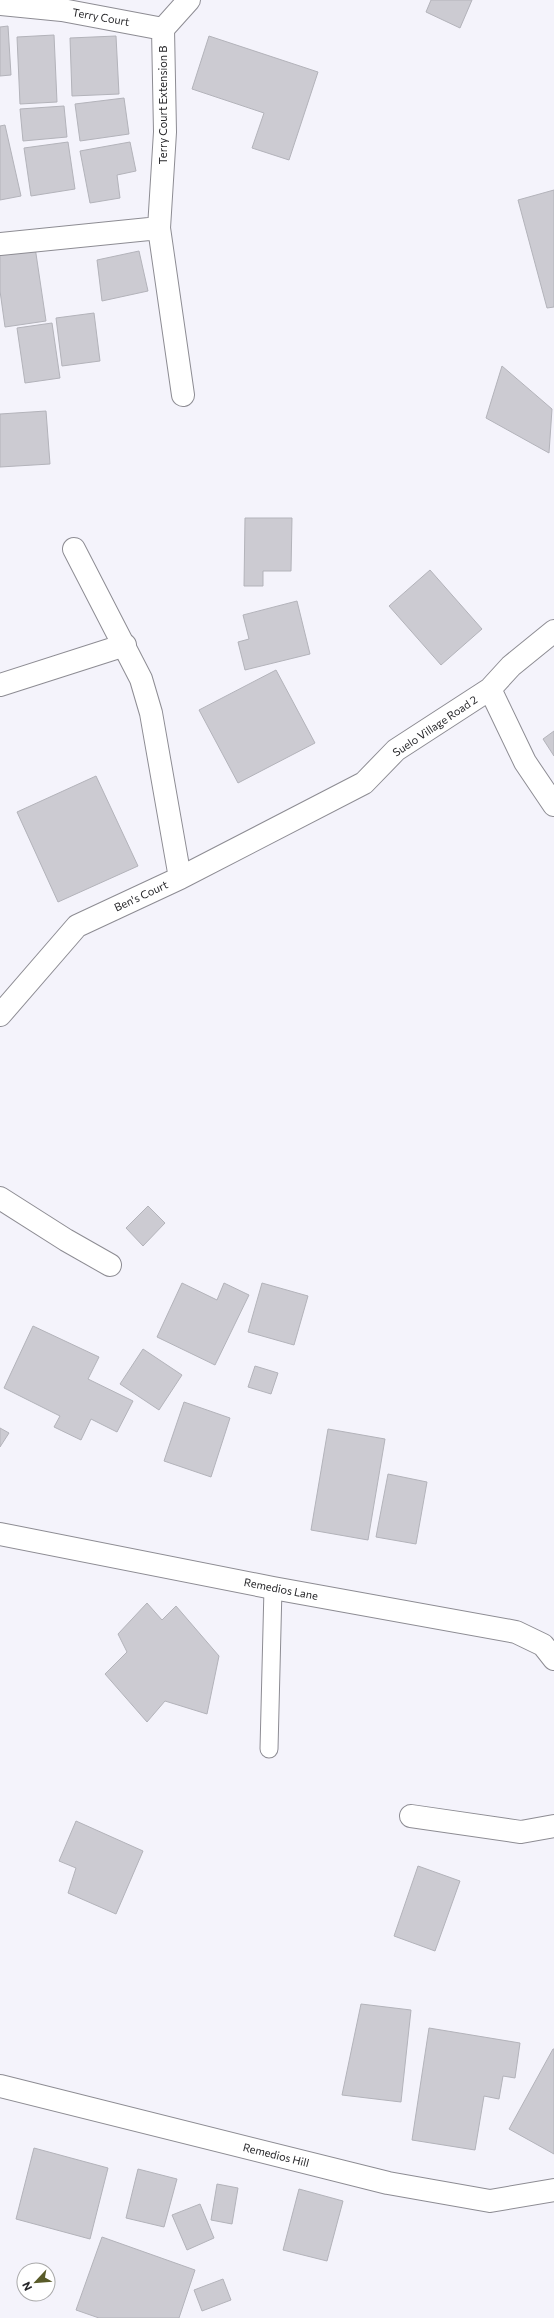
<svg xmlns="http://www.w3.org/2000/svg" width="554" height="2318" font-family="Commissioner,sans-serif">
  <rect width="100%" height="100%" fill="#f4f3fb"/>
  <path fill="#cccbd2" stroke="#b3b3ba" d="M431 0H472L460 28 426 12Z
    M8 26 11 75 0 76V27Z
    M54 35 57 102 20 104 17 37Z
    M116 36 119 94 72 96 70 38Z
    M209 36 318 72 289 160 252 148 264 113 192 89Z
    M124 98 129 134 80 141 75 104Z
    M64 106 67 137 23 141 20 109Z
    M5 125 21 196 0 200V126Z
    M68 142 75 189 31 196 24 148Z
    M130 142 136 171 117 175 120 198 90 203 80 151Z
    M554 190V307L547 308 518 200Z
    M35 247 46 321 5 327 0 291V252Z
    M139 251 148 291 102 301 97 260Z
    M94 313 100 361 62 366 56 318Z
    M52 323 60 378 25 383 17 328Z
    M502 366 552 409 549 453 486 418Z
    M46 411 50 464 0 467V414Z
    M245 518H292L291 571H263V586H244Z
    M430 570 482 629 441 665 389 606Z
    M297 601 310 654 245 670 238 642 249 639 243 615Z
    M276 670 315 743 238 783 199 710Z
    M554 731V756L543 739Z
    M96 776 138 866 58 902 17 812Z
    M148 1206 165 1223 143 1246 126 1228Z
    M182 1283 217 1300 224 1283 249 1295 215 1365 157 1337Z
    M262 1283 308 1296 294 1345 248 1332Z
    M33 1326 99 1357 88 1379 133 1401 117 1432 91 1419 81 1440 54 1427 60 1416 4 1388Z
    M143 1349 182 1375 159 1410 120 1384Z
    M255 1366 278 1373 271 1394 248 1387Z
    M184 1402 230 1418 211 1477 164 1461Z
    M0 1428 9 1433 0 1447Z
    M328 1429 385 1439 368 1540 311 1530Z
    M388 1474 427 1482 416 1544 376 1537Z
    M147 1603 162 1620 176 1606 219 1656 207 1714 165 1701 147 1722 105 1674 127 1652 118 1634Z
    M76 1821 143 1851 116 1914 68 1893 76 1868 59 1861Z
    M418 1866 460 1881 435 1951 394 1936Z
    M361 2004 411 2010 401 2102 342 2095Z
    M429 2028 520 2043 515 2078 503 2076 499 2099 484 2096 475 2150 412 2140Z
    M553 2049H554V2154L509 2129Z
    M34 2148 108 2168 90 2239 16 2219Z
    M138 2169 177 2179 164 2227 126 2218Z
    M217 2184 238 2188 232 2224 211 2220Z
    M299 2189 343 2201 327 2261 283 2250Z
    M200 2204 214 2238 187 2250 172 2215Z
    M102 2237 195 2270 179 2318H99L76 2310Z
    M223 2279 231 2300 202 2311 194 2290Z"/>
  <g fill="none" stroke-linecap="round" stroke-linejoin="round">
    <defs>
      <path id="service" d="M269 1749 273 1588"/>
      <path id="minor" d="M0 4 62 10 163 29
        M163 29 165 132 159 228 183 395
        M163 29 189 0
        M0 244 159 228
        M74 549 141 679 151 713 180 878
        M0 685 125 645
        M490 689 525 762 554 805
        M0 1015 77 926 180 878 364 783 396 750 490 689 511 666 554 631
        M0 1198 66 1240 110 1265
        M0 1534 273 1588 516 1632 543 1645 554 1659
        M411 1816 521 1832 554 1826
        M0 2086 388 2183 490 2201 554 2190"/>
    </defs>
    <use href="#service" stroke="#8d8c93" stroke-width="19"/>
    <use href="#minor" stroke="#8d8c93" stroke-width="24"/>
    <use href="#service" stroke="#fff" stroke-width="17"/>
    <use href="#minor" stroke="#fff" stroke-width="22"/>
  </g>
  <g text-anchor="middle" stroke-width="4" stroke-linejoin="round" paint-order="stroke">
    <g font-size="11" fill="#27272a" stroke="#fff">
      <text transform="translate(101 17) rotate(10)" y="4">Terry Court</text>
      <text transform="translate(163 105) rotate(-90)" y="4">Terry Court Extension B</text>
      <text transform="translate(435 726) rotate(-34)" y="4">Suelo Village Road 2</text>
      <text transform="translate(141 896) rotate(-25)" y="4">Ben's Court</text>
      <text transform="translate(281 1589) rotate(11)" y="4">Remedios Lane</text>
      <text transform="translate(276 2155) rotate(14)" y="4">Remedios Hill</text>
    </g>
  </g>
  <g transform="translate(36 2282) rotate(244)"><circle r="19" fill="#ffffff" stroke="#a9a9aa"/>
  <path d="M0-3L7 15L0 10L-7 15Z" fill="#595b29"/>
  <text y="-6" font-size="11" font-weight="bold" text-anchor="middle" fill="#27272a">N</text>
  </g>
</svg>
